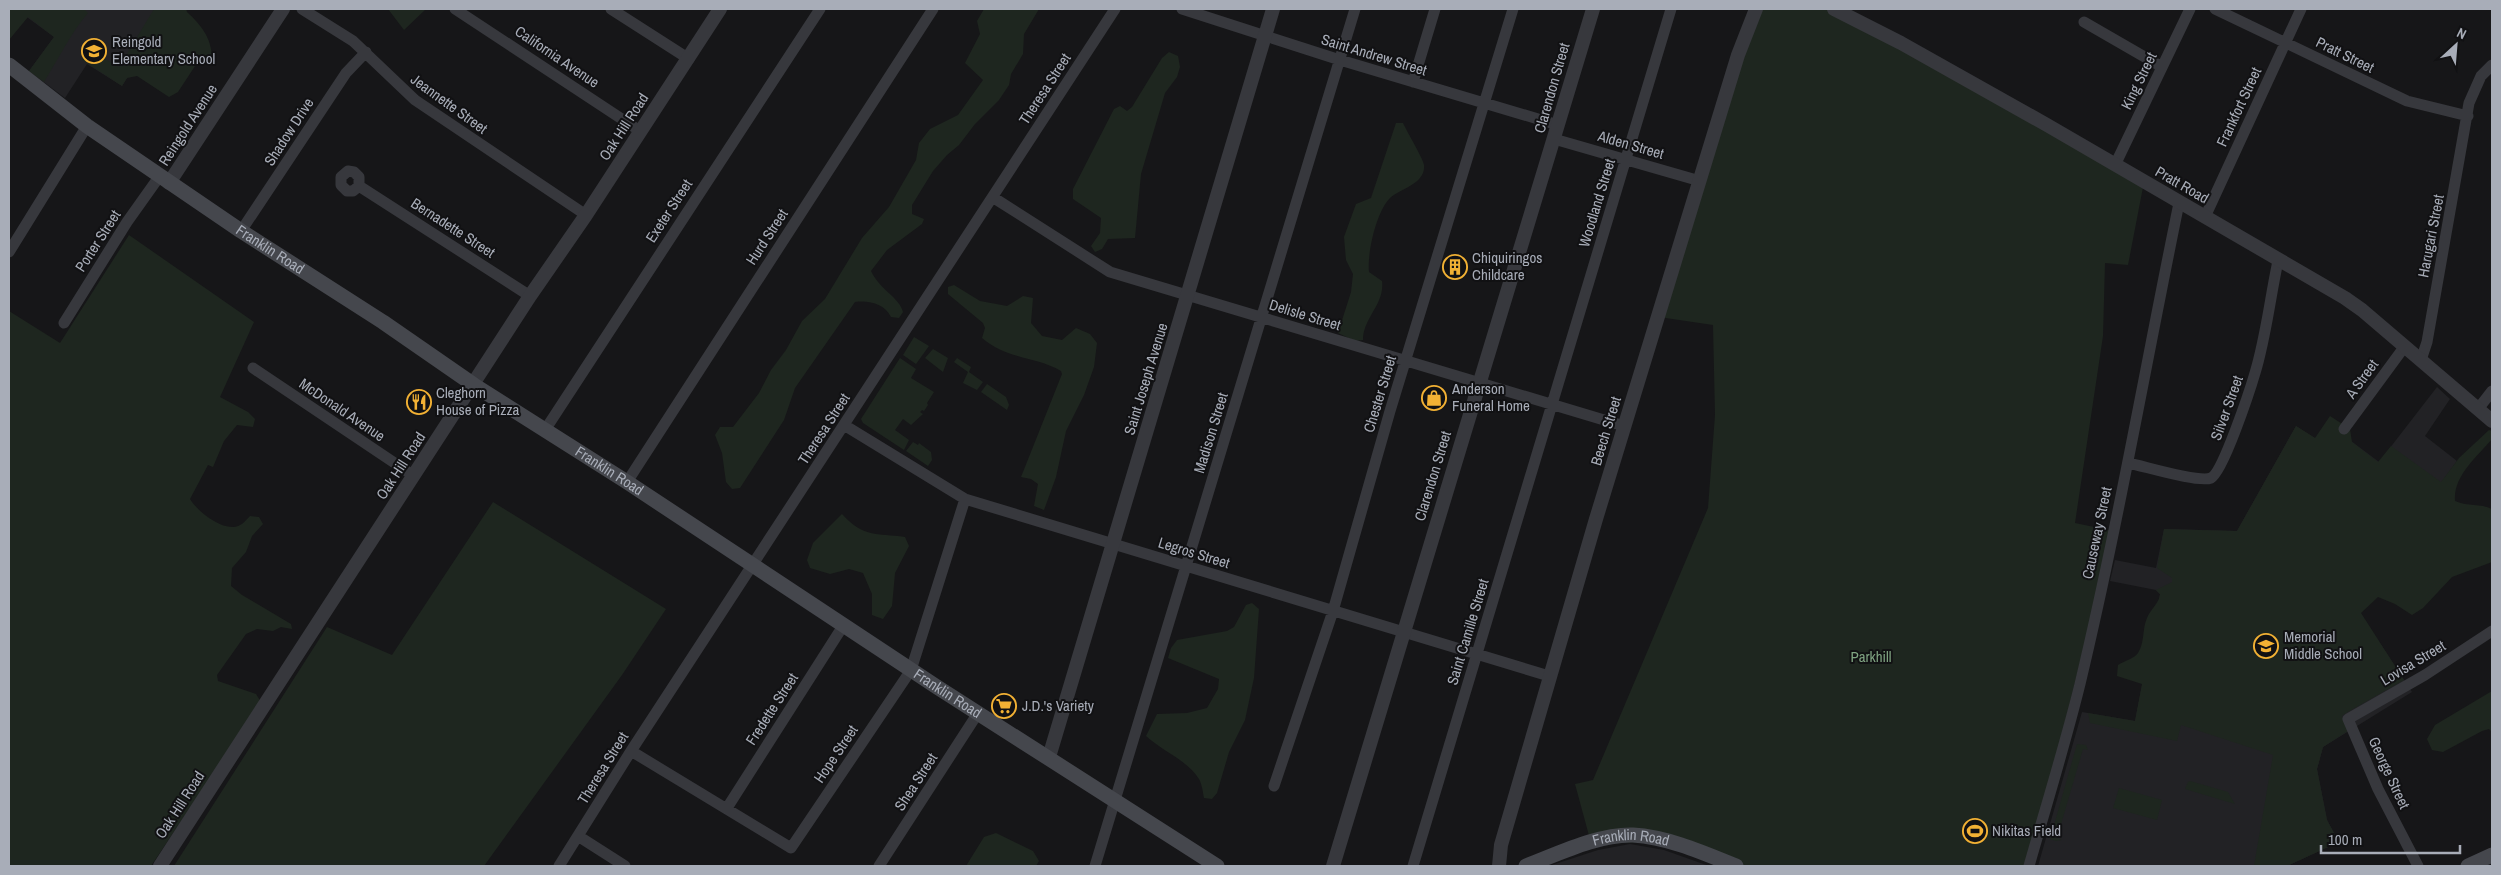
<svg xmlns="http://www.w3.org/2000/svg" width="2501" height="875" font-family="'Archivo Narrow',sans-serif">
  <rect width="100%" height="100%" fill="#161618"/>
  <path fill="#222225" d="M16 9H170L122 86 87 64 65 98 29 71 54 37Z
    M2437 387 2450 399 2425 436 2457 461 2425 505 2349 596 2412 692 2323 747 2317 769 2327 820 2339 842 2287 866H2038L2082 712 2135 721 2160 594 2156 590 2110 581 2115 560 2156 568 2164 529 2237 531 2296 426 2324 444 2335 429 2379 462Z
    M1630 844 1664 850 1709 866H1549L1598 850Z"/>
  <path fill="#1e261f" d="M9 9H84L88 13C70 34 59 58 44 82L29 71 54 37 28 17 9 40Z
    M154 9H186L187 12C201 25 211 37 212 57L197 63 178 92 169 97 137 76 127 78 122 86 82 60 84 55 92 51 119 67Z
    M388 9H426L404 30Z
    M984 9H1039L1024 34 1023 54 1011 74 1009 85 999 100 975 124 959 145 947 155 933 171 912 205V214L924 219 922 224 887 250 871 271C879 289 900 298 903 312L899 318 891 317C885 304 869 300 855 302L795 388 784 420 740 488 732 489 726 482 722 453 715 435 720 427H733L759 393 771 370 786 350 802 321 825 299 862 238 889 207 916 160 919 143 930 129 958 115 983 80 965 63 980 34 977 21Z
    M1756 9H1834L2144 182 2128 265 2105 263 2103 336 2075 523 2113 531 2029 866H1736L1668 842 1591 843 1575 784 1593 780 1708 508 1715 415 1713 325 1659 317Z
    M1169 52 1178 56 1180 67 1177 77 1165 93 1141 174 1135 238 1108 239 1102 249 1095 252 1091 246 1100 233 1101 218 1073 199V189L1114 109 1120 106 1127 111 1132 107 1162 58Z
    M1396 123H1403C1407 132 1423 158 1424 165 1426 184 1399 189 1390 198 1376 212 1367 254 1369 272L1382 281C1385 304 1363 318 1363 340L1355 341 1338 333 1351 292 1353 274 1346 260 1344 237 1356 204 1371 198Z
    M129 235 254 322 220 397 248 412 255 419 253 427 237 425 224 441 213 467 208 465 190 499C196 510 219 528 233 527 241 527 245 521 250 516L259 517 263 524 252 536 246 552 232 568 231 586 242 595 291 624 292 629 281 627 273 631 257 629 246 634 217 675 218 681 256 694 261 702 151 866H9V311L60 343Z
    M954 285 980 301 1007 306 1023 296 1033 298 1031 323 1042 336 1062 340 1076 328 1090 334 1097 343 1094 367 1084 395 1066 431 1056 477 1044 510 1034 506 1038 484 1031 479 1021 477 1062 374 1061 371C1036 356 1008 360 982 338L985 328 983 323 948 294V287Z
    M914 337 929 346 916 364 903 355Z
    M933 349 948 358 943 372 925 358Z
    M900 358 916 369 911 378 934 392 927 403 928 405 924 411 922 410 920 412 923 414 911 425 903 419 895 430 909 440 904 450 863 423 861 419Z
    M957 358 971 367 969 372 983 382 977 390 963 383 968 372 954 362Z
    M987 384 1006 397 1009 405 1007 410 981 392Z
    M2330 416 2350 429 2352 442 2378 462 2391 446 2441 482 2459 458 2489 430 2492 431V439C2477 457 2453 476 2455 501 2468 507 2480 503 2492 509V562L2452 577 2423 608 2412 615 2395 604 2378 597 2361 613 2404 680 2346 713 2342 716 2348 731 2323 747 2317 769 2327 820 2339 842 2287 866H2254L2273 755 2181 725 2177 741 2090 723 2088 713 2135 721 2142 684 2117 676 2118 665C2124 661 2135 658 2138 653 2145 642 2142 629 2147 618 2150 610 2160 602 2160 594L2156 590 2172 582V578L2157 568 2164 529 2237 531 2296 426 2315 438Z
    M913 442 918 445 919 443 931 452 932 460 928 466 906 451Z
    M493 502 666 609 622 675 484 866H174L327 627 392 655Z
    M842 514C864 538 876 533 905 537L909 546 895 573 892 606 883 619 872 615V594L863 573 849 569 830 574 810 568 807 560 813 543Z
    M1252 603 1259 609 1254 678 1245 720 1229 752 1217 793 1212 799 1204 798C1203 793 1202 784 1199 779 1187 760 1162 751 1146 736L1157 714 1187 713 1207 708 1218 689 1219 679 1168 658 1171 648 1177 640 1227 631 1234 627 1246 605Z
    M2492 691V732L2489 729 2482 731 2443 752 2432 750 2427 739 2435 725Z
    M2077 744 2086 745 2088 750 2083 749 2057 838 2062 840 2056 841 2050 839Z
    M2190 781 2228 792 2235 804 2185 789 2188 782Z
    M2119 788 2162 800 2157 820 2113 808Z
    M996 833 1033 851 1039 861 1036 866H966L984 837Z"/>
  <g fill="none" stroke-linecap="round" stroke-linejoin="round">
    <path stroke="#37383d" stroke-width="11" d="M302 9 353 41 415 100 586 215
      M455 9 640 131
      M611 9 689 59
      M1182 9 1340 60 1558 125
      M2215 9 2407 101 2468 116
      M2084 22 2162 67
      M1413 82 1435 9
      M1554 139 1700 181
      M2115 165 2190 9
      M359 186 353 191H347L341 185V177L348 171 354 172 359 177V186L530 296
      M994 198 1110 272 1624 426
      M2205 217 2301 9
      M241 231 346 73 366 52
      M9 252 87 126
      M64 323 127 222 159 177
      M2421 360 2427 342 2469 103 2481 76 2492 65
      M253 368 414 476
      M2478 409 2492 391
      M844 425 965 499 1549 676
      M2344 429 2405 346
      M545 430 820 9
      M2128 463C2144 466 2198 483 2211 478 2223 472 2250 390 2255 373 2266 337 2270 298 2278 261
      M627 482 933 9
      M631 751 791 848 911 670 965 499
      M1274 786 1333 611 1390 411 1513 9
      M727 808 843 626
      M578 836 625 866
      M559 866 631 751 1115 9
      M879 866 978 713
      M1095 866 1355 9
      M1413 866 1671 9
      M2029 866C2046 806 2065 745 2080 684 2118 525 2146 363 2179 203
      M2418 866 2378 789 2348 719 2425 675 2492 631"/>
    <path stroke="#37383d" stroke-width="14" d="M1834 9 1901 43 2047 125 2345 298 2362 310 2492 421
      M169 183 283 9
      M1049 757 1273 9
      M160 866 530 296 586 215 720 9
      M1333 866 1593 9
      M1499 866 1501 845 1596 519 1738 55 1756 9"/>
    <g stroke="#45474d" stroke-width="15">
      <path id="s1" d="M9 65 87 126 241 231 383 322 474 385 627 482 937 687 1217 866"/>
      <path id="s2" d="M1526 866C1558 854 1598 834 1633 835 1668 837 1704 853 1736 866"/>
      <path d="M2468 866 2492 855"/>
    </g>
  </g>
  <defs>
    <symbol id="school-ring" viewBox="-11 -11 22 22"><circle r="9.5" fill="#111113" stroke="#f2b134" stroke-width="1.5"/><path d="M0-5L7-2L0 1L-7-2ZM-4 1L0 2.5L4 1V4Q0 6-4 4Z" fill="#f2b134"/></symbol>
    <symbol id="building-ring" viewBox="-11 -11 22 22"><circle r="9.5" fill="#111113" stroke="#f2b134" stroke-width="1.5"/><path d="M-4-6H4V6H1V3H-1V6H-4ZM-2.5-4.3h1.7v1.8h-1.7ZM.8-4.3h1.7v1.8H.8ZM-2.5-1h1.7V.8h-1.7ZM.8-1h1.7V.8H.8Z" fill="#f2b134"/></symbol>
    <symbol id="shop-ring" viewBox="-11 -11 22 22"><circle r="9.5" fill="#111113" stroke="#f2b134" stroke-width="1.5"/><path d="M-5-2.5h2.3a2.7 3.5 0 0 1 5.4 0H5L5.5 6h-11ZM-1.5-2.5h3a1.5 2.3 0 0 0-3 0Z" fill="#f2b134"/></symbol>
    <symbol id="restaurant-ring" viewBox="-11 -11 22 22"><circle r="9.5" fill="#111113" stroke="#f2b134" stroke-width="1.5"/><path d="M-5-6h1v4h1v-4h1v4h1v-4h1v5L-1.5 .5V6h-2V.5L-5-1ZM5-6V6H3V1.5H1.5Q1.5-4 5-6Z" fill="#f2b134"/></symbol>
    <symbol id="supermarket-ring" viewBox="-11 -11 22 22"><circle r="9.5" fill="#111113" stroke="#f2b134" stroke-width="1.5"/><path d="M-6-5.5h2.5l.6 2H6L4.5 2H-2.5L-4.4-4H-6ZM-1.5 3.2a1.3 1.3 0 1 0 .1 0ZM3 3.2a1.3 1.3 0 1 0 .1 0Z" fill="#f2b134"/></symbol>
    <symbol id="stadium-ring" viewBox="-11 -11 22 22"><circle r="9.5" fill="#111113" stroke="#f2b134" stroke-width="1.5"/><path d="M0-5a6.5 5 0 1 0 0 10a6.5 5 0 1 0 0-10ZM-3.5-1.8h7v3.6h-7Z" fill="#f2b134"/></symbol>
  </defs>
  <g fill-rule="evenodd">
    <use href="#school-ring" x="80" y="37" width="28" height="28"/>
    <use href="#building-ring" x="1441" y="253" width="28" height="28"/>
    <use href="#shop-ring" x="1420" y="384" width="28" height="28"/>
    <use href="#restaurant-ring" x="405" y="388" width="28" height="28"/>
    <use href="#school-ring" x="2252" y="632" width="28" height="28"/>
    <use href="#supermarket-ring" x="990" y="692" width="28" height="28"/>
    <use href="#stadium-ring" x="1961" y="817" width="28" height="28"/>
  </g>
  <g text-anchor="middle" stroke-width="4" stroke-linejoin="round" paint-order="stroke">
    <g font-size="15" fill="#a8adb8" stroke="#111113" text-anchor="start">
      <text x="112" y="47">Reingold<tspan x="112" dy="17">Elementary School</tspan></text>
      <text x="1472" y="263">Chiquiringos<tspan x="1472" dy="17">Childcare</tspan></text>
      <text x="1452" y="394">Anderson<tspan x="1452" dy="17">Funeral Home</tspan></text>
      <text x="436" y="398">Cleghorn<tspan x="436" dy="17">House of Pizza</tspan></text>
      <text x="2284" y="642">Memorial<tspan x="2284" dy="17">Middle School</tspan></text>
      <text x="1022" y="711">J.D.'s Variety</text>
      <text x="1992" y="836">Nikitas Field</text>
    </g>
    <g font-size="15" fill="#a8adb8" stroke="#111113">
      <text transform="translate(1374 55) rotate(17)" y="5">Saint Andrew Street</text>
      <text transform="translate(2345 55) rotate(26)" y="5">Pratt Street</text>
      <text transform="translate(557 57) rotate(34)" y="5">California Avenue</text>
      <text transform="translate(2139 81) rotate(-64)" y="5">King Street</text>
      <text transform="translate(1552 88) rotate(-74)" y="5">Clarendon Street</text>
      <text transform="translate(1045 89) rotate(-57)" y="5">Theresa Street</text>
      <text transform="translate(449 104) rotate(36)" y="5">Jeannette Street</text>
      <text transform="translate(2239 107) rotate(-65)" y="5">Frankfort Street</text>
      <text transform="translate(188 125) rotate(-57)" y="5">Reingold Avenue</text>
      <text transform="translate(624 127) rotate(-57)" y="5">Oak Hill Road</text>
      <text transform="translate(289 132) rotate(-57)" y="5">Shadow Drive</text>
      <text transform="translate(1631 145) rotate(16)" y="5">Alden Street</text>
      <text transform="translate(2182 185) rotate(30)" y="5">Pratt Road</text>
      <text transform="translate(1597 203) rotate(-73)" y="5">Woodland Street</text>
      <text transform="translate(669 211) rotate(-57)" y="5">Exeter Street</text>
      <text transform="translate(453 228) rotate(33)" y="5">Bernadette Street</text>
      <text transform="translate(2431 236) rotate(-79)" y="5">Harugari Street</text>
      <text transform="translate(767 237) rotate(-57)" y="5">Hurd Street</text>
      <text transform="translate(98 241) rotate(-57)" y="5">Porter Street</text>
      <text dy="5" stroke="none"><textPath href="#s1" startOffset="320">Franklin Road</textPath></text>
      <text transform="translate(1305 315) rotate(17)" y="5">Delisle Street</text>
      <text transform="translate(1146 379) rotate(-73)" y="5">Saint Joseph Avenue</text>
      <text transform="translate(2362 379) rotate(-54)" y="5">A Street</text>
      <text transform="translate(1380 394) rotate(-73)" y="5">Chester Street</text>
      <text transform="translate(2227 408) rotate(-70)" y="5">Silver Street</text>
      <text transform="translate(342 410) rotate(34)" y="5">McDonald Avenue</text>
      <text transform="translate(824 429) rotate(-57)" y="5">Theresa Street</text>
      <text transform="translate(1606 431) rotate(-73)" y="5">Beech Street</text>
      <text transform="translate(1211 433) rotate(-73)" y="5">Madison Street</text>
      <text transform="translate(401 466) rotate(-57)" y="5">Oak Hill Road</text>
      <text dy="5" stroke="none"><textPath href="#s1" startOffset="725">Franklin Road</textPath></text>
      <text transform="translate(1433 476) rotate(-73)" y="5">Clarendon Street</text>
      <text transform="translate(2097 533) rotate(-78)" y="5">Causeway Street</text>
      <text transform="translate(1194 553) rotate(17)" y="5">Legros Street</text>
      <text transform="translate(1468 632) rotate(-73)" y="5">Saint Camille Street</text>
      <text transform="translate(2413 663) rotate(-31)" y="5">Lovisa Street</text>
      <text dy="5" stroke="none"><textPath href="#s1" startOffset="1130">Franklin Road</textPath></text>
      <text transform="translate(772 709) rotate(-57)" y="5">Fredette Street</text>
      <text transform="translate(836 754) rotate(-56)" y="5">Hope Street</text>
      <text transform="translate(603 768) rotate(-58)" y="5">Theresa Street</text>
      <text transform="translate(2389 773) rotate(65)" y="5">George Street</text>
      <text transform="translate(916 782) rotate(-57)" y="5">Shea Street</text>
      <text transform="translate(180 805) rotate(-57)" y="5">Oak Hill Road</text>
      <text dy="5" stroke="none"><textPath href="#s2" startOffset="110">Franklin Road</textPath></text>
    </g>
    <g font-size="15" fill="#7fa381" stroke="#111113">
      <text x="1871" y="662">Parkhill</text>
    </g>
  </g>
  <rect width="2501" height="875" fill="none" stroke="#a8adb8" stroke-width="20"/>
  <g transform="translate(2456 45) rotate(26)" stroke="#111113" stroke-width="4" paint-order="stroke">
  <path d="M0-4L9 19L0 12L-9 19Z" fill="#a8adb8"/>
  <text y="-8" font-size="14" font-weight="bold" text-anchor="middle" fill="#a8adb8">N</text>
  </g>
  <path d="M2321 845v8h139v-8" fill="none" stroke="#a8adb8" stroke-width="2.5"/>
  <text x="2328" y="845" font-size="15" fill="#a8adb8" stroke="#111113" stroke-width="4" paint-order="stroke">100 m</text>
</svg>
